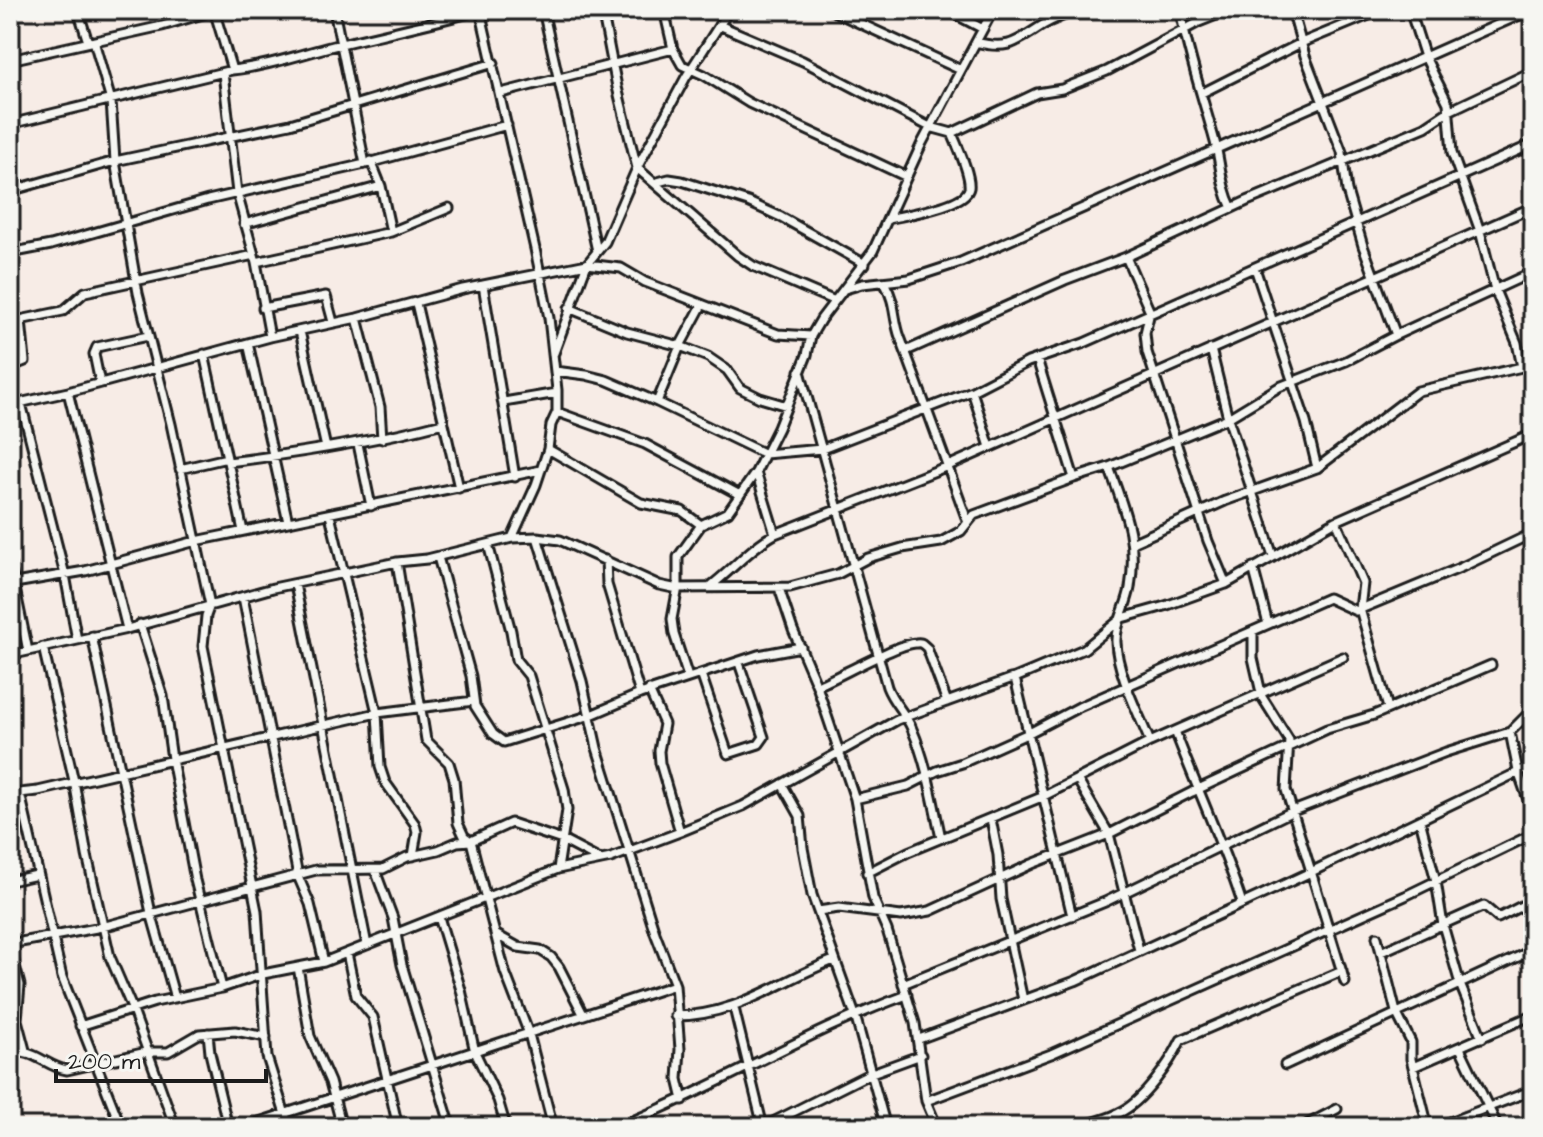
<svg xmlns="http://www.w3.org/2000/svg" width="1543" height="1137" font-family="'Architects Daughter',sans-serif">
  <rect width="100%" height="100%" fill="#f7ece6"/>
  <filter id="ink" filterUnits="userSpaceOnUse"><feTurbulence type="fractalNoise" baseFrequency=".0125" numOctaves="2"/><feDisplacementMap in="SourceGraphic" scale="16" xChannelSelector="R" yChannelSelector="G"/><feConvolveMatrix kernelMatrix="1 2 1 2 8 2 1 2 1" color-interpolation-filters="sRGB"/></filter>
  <g filter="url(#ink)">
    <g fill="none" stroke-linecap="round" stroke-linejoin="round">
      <defs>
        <path id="minor" d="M78 10 88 42
          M214 10 232 70
          M334 10 365 164
          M480 10 535 249 549 318 557 390V412L551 425 548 449 536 485 512 538
          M543 10 597 251
          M602 10 617 87 637 168 738 256 753 266 835 301
          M664 10 673 49 682 65 704 75 749 103 905 176
          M831 10 961 70
          M947 10 983 29
          M1180 10C1188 55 1203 98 1215 142 1221 165 1221 187 1232 208
          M1292 10 1305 56 1342 152 1347 191 1363 246 1396 335
          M1410 10 1425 57 1448 103 1452 153 1480 231 1495 290 1517 343 1522 367 1533 362
          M1529 10 1533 25
          M719 25 803 61 930 127 952 133C957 146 971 174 969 188 966 206 904 215 888 219
          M94 41 111 101 115 161 138 293 171 424 210 605 206 616 203 646 257 911 267 1057 289 1127
          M976 42C1009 51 1017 41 1043 25 1055 18 1067 14 1080 10
          M10 60 162 26 216 10
          M223 73 237 193 256 262 270 337
          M501 93 673 49
          M1202 93 1301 43 1381 10
          M10 124 232 70C269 66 304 53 341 44 387 33 434 23 480 10
          M952 133 1037 93 1062 89 1107 71 1199 22 1229 10
          M654 183 669 179 682 181 748 202 781 217 865 264
          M10 191 115 161 290 124 494 63
          M244 224 381 186
          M391 232 449 208
          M10 253 51 245 208 200 365 164 507 125
          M1126 257 1150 312 1145 333 1147 352 1208 541 1226 584
          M256 262 391 232 381 186 371 161
          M1255 268 1306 422 1317 468
          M885 284C896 303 893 318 900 337 923 398 945 459 967 520
          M483 285 515 477
          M845 289 862 284 909 279 961 262 1531 10
          M416 303 459 488
          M263 308 326 296 333 322
          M569 308 627 332 680 346 708 357 727 370 740 388 760 398 787 406
          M357 318 380 407 382 439
          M10 322 63 311 85 292 254 255
          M300 331 326 448
          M248 343 288 522
          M1211 349 1228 418 1273 556
          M906 351 1065 280 1126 257 1247 201 1425 127 1449 111 1533 71
          M554 353 587 264 605 242 637 168 686 77 729 10
          M204 354 227 458
          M1037 359 1074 478
          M10 367 25 361 21 320
          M555 371 586 375 606 380 657 402 765 454 822 449 972 391 1028 362 1084 343 1533 144
          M800 371 887 687C893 703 906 714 912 729 927 763 933 802 941 838
          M100 383 94 354 97 347 148 336
          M972 391 990 447
          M68 392 127 629
          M504 402 557 393
          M657 402 680 346 702 305
          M21 403 65 575 77 640
          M10 405 68 392 270 337 357 318 463 289 587 264 621 268 645 282 778 334 811 336
          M557 412 645 444 740 495
          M358 444 371 506
          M548 449 641 503 682 511 701 525
          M228 462 243 531
          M1109 467C1125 512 1138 539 1130 588 1127 606 1115 624 1116 642 1117 673 1139 714 1150 742
          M180 469 227 458 228 462C301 453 372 442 443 423
          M756 472 775 534
          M330 515 377 713 380 767 385 782 415 824 417 832 413 856
          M1336 521 1363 583 1360 609 1388 708
          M537 537 582 681 597 748 655 933 675 985 680 1049 678 1079 683 1100
          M1134 542 1225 501 1317 468 1418 391 1522 367
          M488 544 511 631 516 660 529 676 564 789 567 810 558 869
          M438 557 471 676 475 706 493 734 504 742 591 715 640 694 758 655 801 647
          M606 560 607 584 640 694
          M397 562 426 740 449 763 454 779 458 823 464 836 471 841 505 972 529 1034 553 1127
          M10 564 28 651
          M1253 567 1268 624
          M15 583 85 571 196 541 541 470
          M295 584 367 945
          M712 585C733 569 751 547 775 534L948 466 1533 207
          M779 588 793 630 817 686 855 799 873 898 887 930 915 1023 926 1101 937 1127
          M243 597 298 876 310 904 324 962
          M140 624 163 696 172 759 195 880 222 988
          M1253 632V658L1262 697 1289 740 1286 790 1345 982
          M92 636 151 913 175 998
          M43 647 74 781 87 855 110 957 132 1008 175 1127
          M10 655 127 629 273 588 397 562 427 559 512 538 537 537 560 540 659 585 673 588 790 587 838 574 868 558 902 548 941 542 961 531 974 515 1074 478 1109 467 1228 418 1279 387 1346 361 1396 335 1533 272
          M701 674 728 754 759 744 764 737 739 663
          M688 677 674 634 672 619 678 587V557L701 525 728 512 756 472 778 428 807 355 811 336 821 319 873 251 922 143 993 10
          M1015 678 1084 649 1122 618 1165 606 1226 584 1336 521 1533 434
          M817 686C839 677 896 644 916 643 922 642 922 644 927 648L947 702
          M649 690 664 724 659 751 660 763 680 832
          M1533 709 1510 732 1518 771 1533 814
          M1175 731C1197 789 1223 844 1242 903
          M1077 779 1109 834 1139 950
          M782 784 800 816 803 848 812 895 855 1015 886 1127
          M20 793 62 977 121 1127
          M10 794 38 791 377 713 474 701
          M855 799 908 786 937 771 962 763 1029 733 1079 707 1328 598 1356 611 1462 567 1533 533
          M991 819 998 855 1001 899 1023 1000
          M1420 820 1436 881 1443 925 1460 984 1482 1038
          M375 870 393 918 402 965 451 1127
          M867 873 908 852 1044 796 1150 742 1343 657
          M10 881 37 875
          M818 911 839 908 901 916 930 911 1032 864 1109 834 1192 792 1327 729 1374 715 1491 665
          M439 917 461 990 475 1052 498 1100 506 1127
          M495 934 518 947 540 950 551 957 559 967 583 1014
          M1377 937 1396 1012 1411 1042V1059L1428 1127
          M10 944 102 927 316 870 383 869 407 857 438 850 457 842 471 841 511 823 562 840 600 860
          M10 946 20 985 17 1020 25 1050
          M1381 952 1484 906 1498 918 1533 900
          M347 953 356 996 373 1017 398 1127
          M298 967 310 1036 330 1082 342 1127
          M903 984 1105 902 1293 811 1446 752 1510 732
          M734 1008 763 1127
          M675 1016C737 1016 779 981 834 960
          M80 1026 155 1002 222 988 263 974 324 962 558 869 611 858 680 832 743 806 897 720 1010 679 1015 678 1072 916
          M208 1033 210 1053 228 1127
          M919 1039 1075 981 1311 872 1533 765
          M1460 1048 1498 1127
          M10 1053C33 1047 46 1067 67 1070L147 1052H168L199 1034 235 1031 266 1037
          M1285 1065 1533 950
          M1413 1067 1533 1015
          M926 1101 1051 1054 1405 896 1533 834
          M244 1127 675 985
          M618 1127C716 1088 807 1031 907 995
          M763 1127 869 1074 921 1055
          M919 1127 934 1121
          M1076 1127C1090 1123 1106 1120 1119 1113 1143 1102 1170 1063 1181 1040L1342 971
          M1302 1127 1337 1109
          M1437 1127 1533 1090"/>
      </defs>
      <use href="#minor" stroke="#1c1c1c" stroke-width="13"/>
      <use href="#minor" stroke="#f6f6f2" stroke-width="7"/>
    </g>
  </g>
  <rect width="1543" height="1137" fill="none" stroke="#f6f6f2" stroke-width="40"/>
  <rect x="20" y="20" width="1503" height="1097" fill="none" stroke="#1c1c1c" stroke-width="3" filter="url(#ink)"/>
  <path d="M56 1069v12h210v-12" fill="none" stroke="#1c1c1c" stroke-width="4"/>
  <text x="68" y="1069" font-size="24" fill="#1c1c1c" stroke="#f6f6f2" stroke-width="6" paint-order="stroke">200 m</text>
</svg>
